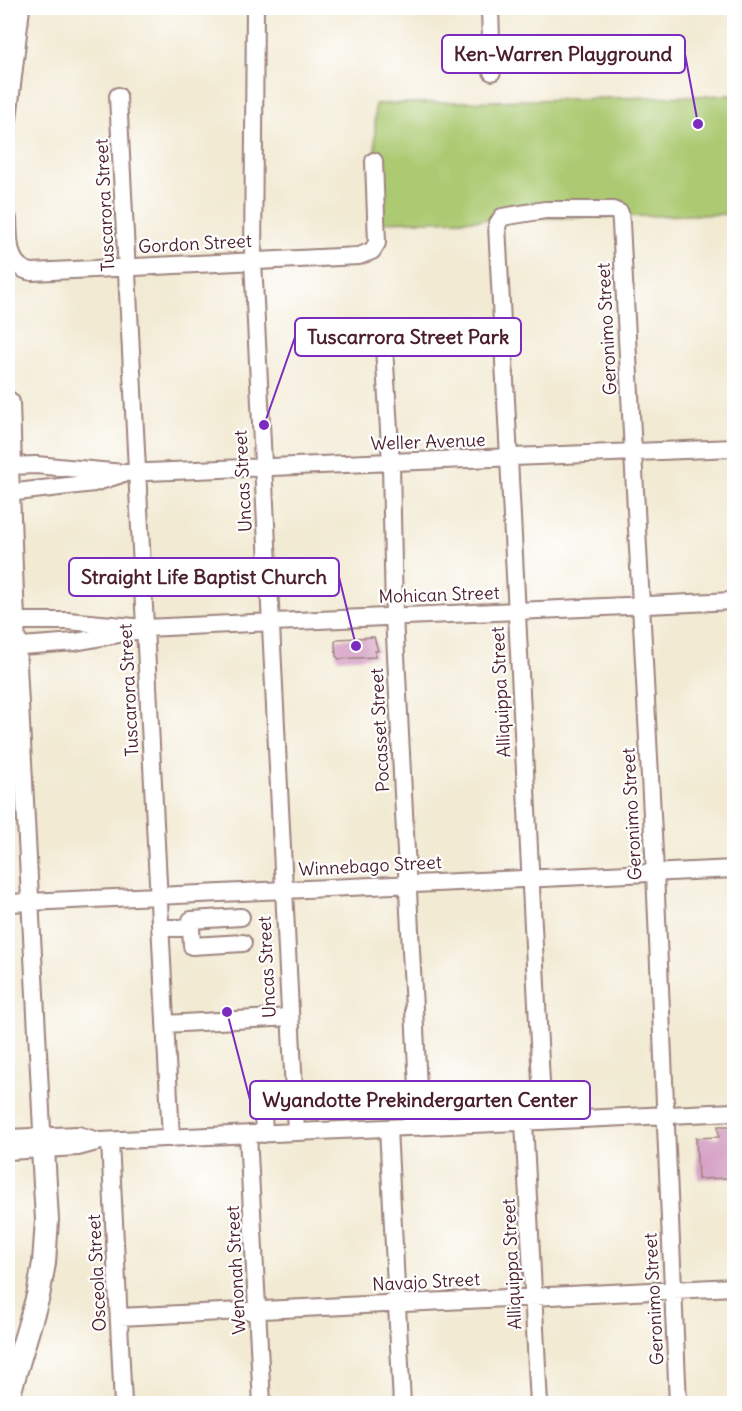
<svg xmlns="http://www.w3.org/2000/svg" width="742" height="1411" font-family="Delius,sans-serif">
  <rect width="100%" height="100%" fill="#fff"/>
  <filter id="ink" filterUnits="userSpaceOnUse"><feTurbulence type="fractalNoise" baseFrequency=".0167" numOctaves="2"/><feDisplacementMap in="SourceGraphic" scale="12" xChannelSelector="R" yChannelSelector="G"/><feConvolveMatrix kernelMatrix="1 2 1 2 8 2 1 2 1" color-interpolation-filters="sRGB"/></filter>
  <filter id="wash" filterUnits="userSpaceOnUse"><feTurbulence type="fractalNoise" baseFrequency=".008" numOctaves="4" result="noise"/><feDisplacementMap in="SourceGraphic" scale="24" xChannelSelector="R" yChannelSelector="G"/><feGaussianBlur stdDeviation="1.35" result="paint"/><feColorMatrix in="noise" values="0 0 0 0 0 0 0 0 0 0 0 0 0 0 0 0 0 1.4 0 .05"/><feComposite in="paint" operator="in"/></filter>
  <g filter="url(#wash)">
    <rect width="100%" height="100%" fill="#f2ead3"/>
    <path fill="#acca72" stroke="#7b744e" stroke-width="1.5" d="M734 95V214L376 222 375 104Z"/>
    <g id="blocks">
      <path fill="#d299bf" d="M374 637 378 651H375V657L339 659 336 656 335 642 338 639Z
        M718 1126H735V1178L698 1179 696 1138 719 1137Z"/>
    </g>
  </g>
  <g filter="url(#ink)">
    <use href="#blocks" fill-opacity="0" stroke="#9e847f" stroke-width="1.5"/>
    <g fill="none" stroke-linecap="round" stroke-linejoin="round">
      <defs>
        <path id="minor" d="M255 8 253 261 296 1132
          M490 8 492 72
          M118 96 171 1138
          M8 119 21 8
          M8 219C9 240 7 268 32 272L359 256 372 251 377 243 374 161
          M383 331 391 463 394 616 420 1127
          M8 466 36 465 123 473 734 448
          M10 466 17 646 43 1149
          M8 493 94 483 119 475
          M8 621H68L145 628 734 601
          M8 647 75 642 136 631
          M8 903 734 869
          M160 928H191V920L241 917
          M191 928 192 946 243 943
          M165 1024 290 1017
          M262 1093 264 1134
          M543 1121 497 225 502 217 545 210H613L620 213 621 223 655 872 678 1404
          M524 1122 539 1404
          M388 1128 402 1404
          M248 1134 262 1404
          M8 1138 78 1135 99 1141
          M110 1141 123 1404
          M8 1151 78 1147 100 1141 734 1112
          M119 1317 734 1287"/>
        <path id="highway" d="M8 403 10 466
          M8 1397 38 1296 44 1263 47 1220 43 1149"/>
      </defs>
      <use href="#minor" stroke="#9e847f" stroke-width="20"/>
      <use href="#highway" stroke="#9e847f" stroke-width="26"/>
      <use href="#minor" stroke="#fff" stroke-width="16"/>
      <use href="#highway" stroke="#fff" stroke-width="22"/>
    </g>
  </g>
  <g text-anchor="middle" stroke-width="4.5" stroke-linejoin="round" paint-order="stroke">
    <g font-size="18" fill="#4a1f2b" stroke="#fff">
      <text transform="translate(105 205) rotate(-93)" y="6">Tuscarora Street</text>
      <text transform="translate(195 244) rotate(-3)" y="6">Gordon Street</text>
      <text transform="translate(607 329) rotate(-93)" y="6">Geronimo Street</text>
      <text transform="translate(428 442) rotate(-2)" y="6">Weller Avenue</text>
      <text transform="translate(243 481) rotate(-93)" y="6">Uncas Street</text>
      <text transform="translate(439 595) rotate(-2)" y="6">Mohican Street</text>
      <text transform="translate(129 690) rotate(-93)" y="6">Tuscarora Street</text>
      <text transform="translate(501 692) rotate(-93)" y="6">Alliquippa Street</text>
      <text transform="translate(380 730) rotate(-93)" y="6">Pocasset Street</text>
      <text transform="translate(632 814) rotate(-93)" y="6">Geronimo Street</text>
      <text transform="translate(370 866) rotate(-3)" y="6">Winnebago Street</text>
      <text transform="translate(267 967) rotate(-93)" y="6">Uncas Street</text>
      <text transform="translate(512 1264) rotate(-93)" y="6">Alliquippa Street</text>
      <text transform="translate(236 1270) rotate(-93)" y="6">Wenonah Street</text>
      <text transform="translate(97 1273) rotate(-93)" y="6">Osceola Street</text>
      <text transform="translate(426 1282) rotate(-3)" y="6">Navajo Street</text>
      <text transform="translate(654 1299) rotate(-93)" y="6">Geronimo Street</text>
    </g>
  </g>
  <path fill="none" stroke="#7b2cbf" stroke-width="2" d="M698 124L685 54M264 425L295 337M356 646L339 577M227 1012L250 1100"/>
  <g fill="#7b2cbf" stroke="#fff" stroke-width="2">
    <circle cx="698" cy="124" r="6"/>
    <circle cx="264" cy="425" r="6"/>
    <circle cx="356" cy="646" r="6"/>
    <circle cx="227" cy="1012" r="6"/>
  </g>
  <g fill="#fff" stroke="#7b2cbf" stroke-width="2">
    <rect x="442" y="35" width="243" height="38" rx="6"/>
    <rect x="295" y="318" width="226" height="38" rx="6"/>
    <rect x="69" y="558" width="270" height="38" rx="6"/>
    <rect x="250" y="1081" width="340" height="38" rx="6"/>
  </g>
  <g font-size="20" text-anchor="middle" font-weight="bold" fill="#4a1f2b">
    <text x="563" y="61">Ken-Warren Playground</text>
    <text x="408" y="344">Tuscarrora Street Park</text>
    <text x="204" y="584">Straight Life Baptist Church</text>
    <text x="420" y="1107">Wyandotte Prekindergarten Center</text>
  </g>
  <rect width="742" height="1411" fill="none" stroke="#fff" stroke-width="30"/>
</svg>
